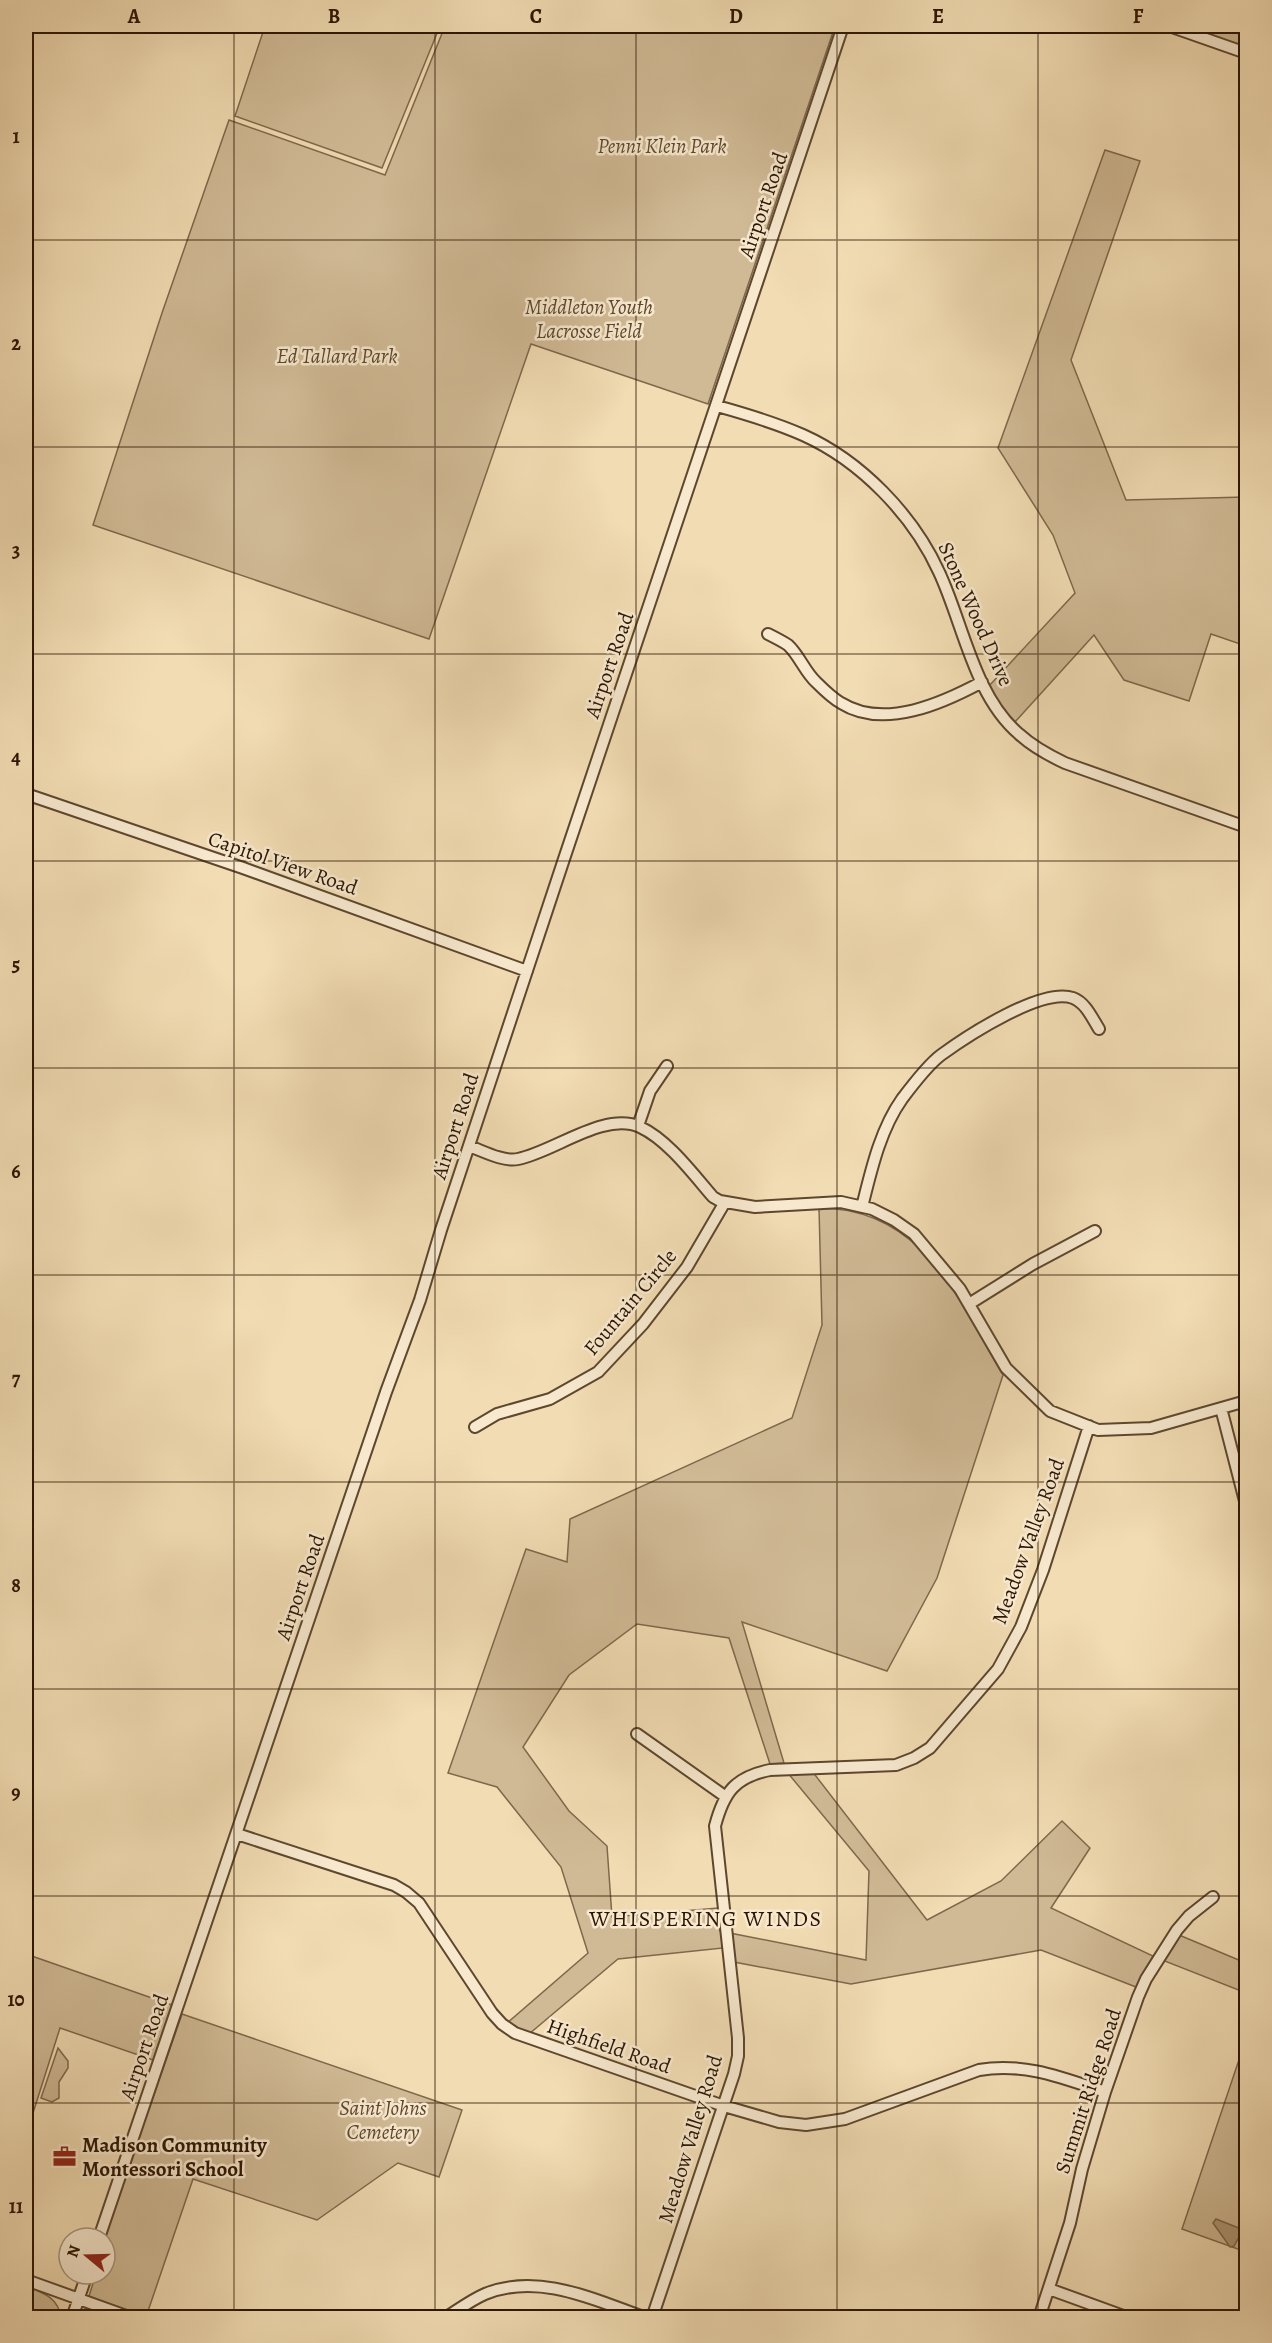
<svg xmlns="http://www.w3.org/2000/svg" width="1272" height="2343" font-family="Alegreya,serif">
  <rect width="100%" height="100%" fill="#f2dcb3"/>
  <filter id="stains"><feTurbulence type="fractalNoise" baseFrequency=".00333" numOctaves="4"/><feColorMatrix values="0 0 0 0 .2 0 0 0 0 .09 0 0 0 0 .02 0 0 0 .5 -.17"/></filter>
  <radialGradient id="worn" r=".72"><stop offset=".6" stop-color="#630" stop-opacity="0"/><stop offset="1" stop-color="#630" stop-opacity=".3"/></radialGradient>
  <path fill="#d0ba95" stroke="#7e684c" stroke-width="1.5" d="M265 26H440L382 168 235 116Z
    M445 26H835L708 404 531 344 429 639 93 525 162 313 229 120 385 175Z
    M1176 26H1246V51Z
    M1105 150 1140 161 1071 360 1126 500 1246 497V646L1211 634 1189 701 1124 680 1094 635 1014 723 988 687 1075 593 1053 535 998 448Z
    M819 1208C923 1208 957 1298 1003 1375L937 1578 887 1671 742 1622 784 1763 770 1764 729 1638 637 1624 569 1675 523 1747 569 1811 607 1846 612 1917 718 1908 720 1931 866 1960 869 1871 787 1772 812 1771 927 1920 1001 1881 1062 1821 1090 1848 1051 1908 1153 1956 1136 1987 1041 1950 851 1984 734 1962 732 1947 618 1959 529 2034 507 2023 588 1953 561 1867 497 1787 448 1773 526 1549 567 1562 570 1519 792 1418 822 1325Z
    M1179 1935 1246 1963V1993L1162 1960Z
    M26 1954 172 2005 153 2060 60 2028 26 2135Z
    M182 2014 462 2110 439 2177 398 2163 317 2220 193 2179 146 2317 82 2318 96 2274H105L104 2238Z
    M1246 2039V2252L1182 2229Z
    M58 2048 68 2061V2068L59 2082V2098L52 2102 41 2098Z
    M26 2286C41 2292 60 2298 60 2317H26Z"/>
  <path fill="#ae9877" stroke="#7a6448" stroke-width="1.5" d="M1216 2219 1239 2228V2237L1234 2246 1230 2247 1213 2223Z"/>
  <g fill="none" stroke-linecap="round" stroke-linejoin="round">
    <defs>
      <path id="minor" d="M1169 26 1246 53
        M717 406C746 414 776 423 803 435 861 461 913 515 939 572 963 623 974 696 1019 734 1033 747 1048 755 1065 763L1246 827
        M768 634C774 637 782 641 788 645 799 655 805 672 816 682 823 689 832 698 841 703 884 730 943 703 982 682
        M26 794 243 868 527 971
        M638 1126 650 1091 667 1066
        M469 1146C483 1151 503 1162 518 1159 554 1152 604 1111 640 1127 668 1140 693 1174 713 1197L720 1201 755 1207 841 1202 872 1209 894 1220 914 1234 960 1289 1006 1368 1050 1411 1098 1430 1151 1428 1246 1401
        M862 1207C871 1171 880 1130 902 1099 911 1087 929 1064 941 1055 967 1036 1042 987 1073 998 1086 1003 1092 1018 1099 1029
        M969 1304 1033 1264 1095 1231
        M1221 1408 1246 1505
        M475 1427 497 1414 550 1399 598 1372 643 1324 687 1267 725 1202
        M637 1734 726 1797
        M237 1834 394 1885 406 1892 419 1903 492 2013 502 2024 515 2033 724 2106 779 2122 806 2125 845 2119 979 2070C1024 2062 1063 2078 1105 2092
        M99 2238 386 1392 420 1300 441 1230 563 862 843 26
        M26 2280 132 2318
        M1049 2289 1129 2318
        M72 2318 87 2274
        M445 2318C458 2310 471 2300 485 2294 539 2272 595 2300 646 2318
        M652 2318 734 2074 738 2056V2038L715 1826C724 1792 735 1777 770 1770L896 1765 914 1758 930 1748 998 1669 1021 1627 1043 1570 1089 1426
        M1039 2318 1070 2223 1082 2169 1105 2092 1138 1997 1146 1979 1177 1930 1189 1916 1213 1897"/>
    </defs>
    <use href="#minor" stroke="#5d472e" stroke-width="14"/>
    <use href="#minor" stroke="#f7e8ce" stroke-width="10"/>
  </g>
  <path fill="none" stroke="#2b1502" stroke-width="1.5" stroke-opacity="0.55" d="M234 26V2318M435 26V2318M636 26V2318M837 26V2318M1038 26V2318M26 240H1246M26 447H1246M26 654H1246M26 861H1246M26 1068H1246M26 1275H1246M26 1482H1246M26 1689H1246M26 1896H1246M26 2103H1246"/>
  <defs>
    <symbol id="office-bare" viewBox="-9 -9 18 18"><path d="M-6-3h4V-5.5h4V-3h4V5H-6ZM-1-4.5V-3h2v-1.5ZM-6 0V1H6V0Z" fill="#8f2418" stroke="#f7e8ce" stroke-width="2.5" paint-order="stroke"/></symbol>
  </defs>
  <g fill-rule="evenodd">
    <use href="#office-bare" x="48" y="2140" width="33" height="33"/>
  </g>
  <g text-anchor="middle" stroke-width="5" stroke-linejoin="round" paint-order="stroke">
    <g font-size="21" font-style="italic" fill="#5d472e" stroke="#f7e8ce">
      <text x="662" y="153">Penni Klein Park</text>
      <text x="589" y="314">Middleton Youth<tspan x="589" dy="24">Lacrosse Field</tspan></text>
      <text x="337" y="363">Ed Tallard Park</text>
      <text x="383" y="2115">Saint Johns<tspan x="383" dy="24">Cemetery</tspan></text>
    </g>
    <g font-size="21" fill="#2b1502" stroke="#f7e8ce">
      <text transform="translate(763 205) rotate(-71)" y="7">Airport Road</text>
      <text transform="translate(976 614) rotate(66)" y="7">Stone Wood Drive</text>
      <text transform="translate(609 665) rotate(-71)" y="7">Airport Road</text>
      <text transform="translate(283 863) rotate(19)" y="7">Capitol View Road</text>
      <text transform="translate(455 1126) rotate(-72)" y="7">Airport Road</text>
      <text transform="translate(630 1302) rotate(-50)" y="7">Fountain Circle</text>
      <text transform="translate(1028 1541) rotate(-70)" y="7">Meadow Valley Road</text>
      <text transform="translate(300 1587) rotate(-71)" y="7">Airport Road</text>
      <text transform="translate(609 2046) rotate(19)" y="7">Highfield Road</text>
      <text transform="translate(144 2047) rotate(-71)" y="7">Airport Road</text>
      <text transform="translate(1088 2091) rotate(-72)" y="7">Summit Ridge Road</text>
      <text transform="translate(690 2139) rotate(-73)" y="7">Meadow Valley Road</text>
    </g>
    <g font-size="21" font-weight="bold" fill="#2b1502" stroke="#f7e8ce" text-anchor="start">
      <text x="82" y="2152">Madison Community<tspan x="82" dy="24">Montessori School</tspan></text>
    </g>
    <g font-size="22" letter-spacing="1.5" fill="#2b1502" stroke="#f7e8ce">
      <text x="706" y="1926">WHISPERING WINDS</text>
    </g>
  </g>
  <rect width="1272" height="2343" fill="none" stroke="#f2dcb3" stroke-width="66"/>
  <g transform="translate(87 2256) rotate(289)"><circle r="28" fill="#f7e8ce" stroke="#a5947c" stroke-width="1.5"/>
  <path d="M0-4.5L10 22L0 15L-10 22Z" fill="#8f2418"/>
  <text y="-9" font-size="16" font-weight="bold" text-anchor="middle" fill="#2b1502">N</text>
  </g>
  <rect x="33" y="33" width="1206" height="2277" fill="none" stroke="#2b1502" stroke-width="2"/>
  <g font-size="20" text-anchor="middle" font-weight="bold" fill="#2b1502">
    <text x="134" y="23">A</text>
    <text x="334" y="23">B</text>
    <text x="536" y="23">C</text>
    <text x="736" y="23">D</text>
    <text x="938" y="23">E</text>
    <text x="1138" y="23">F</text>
    <text x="16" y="143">1</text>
    <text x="16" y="350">2</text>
    <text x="16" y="557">3</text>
    <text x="16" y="764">4</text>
    <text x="16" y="971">5</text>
    <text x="16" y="1178">6</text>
    <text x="16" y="1385">7</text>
    <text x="16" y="1592">8</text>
    <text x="16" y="1799">9</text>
    <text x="16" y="2006">10</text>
    <text x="16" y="2213">11</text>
  </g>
  <rect width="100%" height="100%" filter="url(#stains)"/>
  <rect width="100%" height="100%" fill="url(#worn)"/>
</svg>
